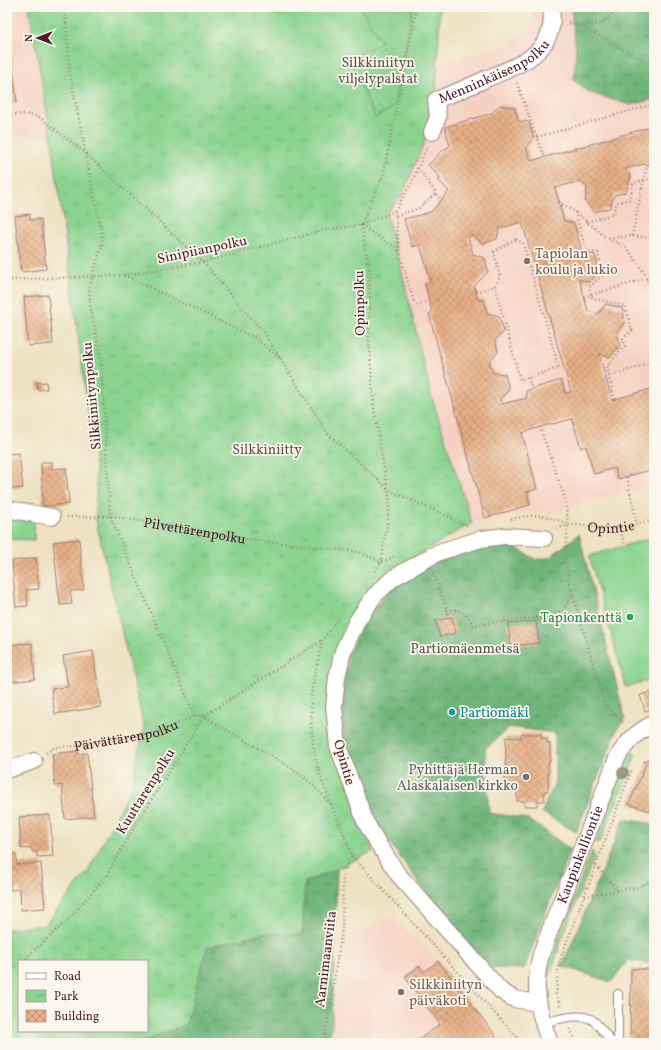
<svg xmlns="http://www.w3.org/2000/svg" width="661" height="1050" font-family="Vollkorn,serif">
  <defs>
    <pattern id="forest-crowns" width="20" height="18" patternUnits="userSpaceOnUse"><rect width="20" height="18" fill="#6fb67a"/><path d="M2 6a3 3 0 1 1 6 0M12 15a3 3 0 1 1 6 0" fill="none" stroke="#5d9364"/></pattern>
    <pattern id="park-tufts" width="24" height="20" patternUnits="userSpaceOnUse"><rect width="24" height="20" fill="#8ad490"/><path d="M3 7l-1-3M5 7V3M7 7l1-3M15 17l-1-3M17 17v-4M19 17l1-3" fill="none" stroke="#79b67c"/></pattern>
    <pattern id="garden-dots" width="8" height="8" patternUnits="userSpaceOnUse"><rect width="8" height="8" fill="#8ad490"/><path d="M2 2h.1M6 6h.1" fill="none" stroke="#79b67c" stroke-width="1.8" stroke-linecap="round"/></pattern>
    <pattern id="building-cross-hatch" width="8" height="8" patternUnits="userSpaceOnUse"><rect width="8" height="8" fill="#e7b086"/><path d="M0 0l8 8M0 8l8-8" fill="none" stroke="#bd8f6e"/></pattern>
  </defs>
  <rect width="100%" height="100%" fill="#fbf7ec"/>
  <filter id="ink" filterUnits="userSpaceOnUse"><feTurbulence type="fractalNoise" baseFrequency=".025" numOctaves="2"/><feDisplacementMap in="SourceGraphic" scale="8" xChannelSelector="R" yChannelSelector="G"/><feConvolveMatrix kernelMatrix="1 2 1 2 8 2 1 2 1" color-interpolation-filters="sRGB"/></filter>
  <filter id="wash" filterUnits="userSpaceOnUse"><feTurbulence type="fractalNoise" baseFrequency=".012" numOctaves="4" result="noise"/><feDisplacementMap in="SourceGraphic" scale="16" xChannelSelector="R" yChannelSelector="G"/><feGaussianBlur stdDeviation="0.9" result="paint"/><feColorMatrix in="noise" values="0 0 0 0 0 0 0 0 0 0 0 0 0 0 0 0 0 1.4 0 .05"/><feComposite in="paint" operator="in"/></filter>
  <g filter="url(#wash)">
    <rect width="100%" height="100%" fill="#eee2c2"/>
    <path fill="#f6d2c3" d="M7 7H29L51 136 7 135Z
      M536 7H571L576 50 574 80 630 105 654 99V484L552 513 531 512 472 523 431 395 401 268 386 213 402 196 435 116 436 62 500 48 529 31Z
      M392 917 438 961 496 1036 504 1037 509 1043H329L351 935Z"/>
    <path fill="#8ad490" stroke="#6a7a5e" d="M7 519 34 521V540L7 539Z
      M654 537V679L626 687 589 556Z
      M633 752 636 755 601 840 596 843 623 766Z
      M592 851 594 857 561 941 551 973 550 976 546 975 550 960Z"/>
    <path fill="url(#forest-crowns)" stroke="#5c6a52" d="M571 7H654V99L630 105 590 93 574 80 576 50Z
      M579 534 625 719 618 727 576 832 542 812 555 782V733L509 727 485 749 489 813 528 819 570 849 524 969 491 968 443 915 372 819 348 752 341 700 352 641 387 592 427 565 485 546 503 543 518 549 536 560 550 557Z
      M624 819 654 824V964L628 960 611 982 562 966Z
      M337 869 332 1023 329 1043H140L186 1024 206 947 264 933 302 935 305 882Z"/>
    <path fill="url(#park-tufts)" stroke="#6a7a5e" fill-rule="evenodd" d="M29 7H440L435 116 402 196 386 213 401 268 431 395 472 523 392 570 337 677 350 782 373 851 337 869 305 882 302 935 264 933 207 947 186 1024 140 1043H7V929L45 925 87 873 131 788 144 727 96 521V472L71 282 51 136ZM19 961H147V1031H19Z"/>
    <path fill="url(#garden-dots)" stroke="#6a7a5e" d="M360 7H413L394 107 375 118 349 58 377 45 381 41Z"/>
    <g id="blocks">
      <path fill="url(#building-cross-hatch)" fill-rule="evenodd" d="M7 27 17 102 7 103Z
        M500 105 515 108 518 121 529 122 534 138 526 147 531 161 654 126V161L647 165 643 164 625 169 631 176 626 192 614 195 610 208 594 212 585 201 587 187 580 181 555 188 564 221 574 223 582 252 595 255 599 271 589 282 579 279 588 311 598 314 606 304 622 308 625 322 617 332 620 345 610 357 599 354 612 400 654 388V469L618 479 615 468 594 474 586 446 581 448 572 419 540 427 522 433 537 489 527 492 530 505 485 518 429 314 432 313 425 284 431 282 420 245 412 247 404 219 431 212 449 191 438 180 441 178 428 165 443 150 450 146 445 127 492 113ZM522 222 571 392 565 393 561 380 526 391 527 398 502 404 500 399 509 390 505 374 493 373 489 362 498 352 495 340 504 332 499 316 487 313 484 300H478L474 286 488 272 485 258 473 254 468 237 474 235 482 244 497 239 499 229Z
        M30 214V220L41 219 46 269 21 272 15 216Z
        M48 295 53 344 28 346 24 297Z
        M7 337 10 359H7Z
        M46 382 47 389 38 390 37 383Z
        M19 453 23 488 7 489V454Z
        M41 462H52V469L66 468 69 504 43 506Z
        M79 539 84 590 70 591 72 604 60 605 53 542Z
        M36 558 39 589 26 590 28 606 16 607 12 561Z
        M452 617 456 633 440 637 435 621Z
        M536 621 539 643 511 646 508 624Z
        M32 643 35 679 7 682V645Z
        M93 651 101 707 55 714 51 689 68 687 63 656Z
        M650 692 654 709 645 711 640 695Z
        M521 734H541V738H547V743H550V762H548V791H544V801H537V806H524V801H517V791H505L506 737 521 738Z
        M77 751 78 754 87 753 94 816 65 819 62 785 55 786 52 754Z
        M654 758V811L652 812 629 804 646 764 644 762Z
        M50 815 53 856 37 857V852H32V848L21 849 19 817Z
        M16 854 17 865 41 863 45 908 21 910 20 889 10 890 8 855Z
        M438 961 496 1036 487 1043H415L440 1024 405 977 419 966 424 972Z
        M631 969H654V1043H630Z"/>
    </g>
  </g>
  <g filter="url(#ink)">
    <use href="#blocks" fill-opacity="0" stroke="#9c8076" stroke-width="1"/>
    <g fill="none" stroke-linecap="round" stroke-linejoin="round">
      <defs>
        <path id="service" d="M543 1023C556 1020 582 1011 594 1021 601 1028 607 1036 612 1043
          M618 1043V994"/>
        <g id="minor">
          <path id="s4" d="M432 132 438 117 436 100C454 93 471 86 488 78 522 64 558 51 551 7"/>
          <path d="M7 509 52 517"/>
          <path d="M7 770 34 761"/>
          <path d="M537 1003 514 999 501 991 397 873 379 845 365 821 338 746 334 707 337 677 343 651 357 621 374 596 393 578 439 552 481 539 504 536 544 538"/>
          <path id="s5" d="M550 1043C538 1012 532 983 542 951L617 758C627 741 637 732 654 723"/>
        </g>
      </defs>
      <use href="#service" stroke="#9c8076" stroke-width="10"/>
      <use href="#minor" stroke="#9c8076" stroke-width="18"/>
      <g stroke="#9c8076" stroke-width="2.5" stroke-dasharray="1 3" stroke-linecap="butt">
        <path d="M65 7 70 74 102 236V245L89 287 90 304 101 359 110 516 195 716H204L293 769 312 784 332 805"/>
        <path d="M568 22 581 26 602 24 617 7"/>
        <path d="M581 26 654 66"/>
        <path d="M517 83 544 157"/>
        <path d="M7 115 24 114 39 117 84 152 203 262 264 333 328 434 389 490 469 526"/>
        <path d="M537 137 654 104"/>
        <path d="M427 146 411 184 395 211 399 251 415 306 429 301"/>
        <path d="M418 168 441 200"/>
        <path d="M559 202 575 212 607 238"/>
        <path d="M575 212 586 251 598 253 603 275 589 287 592 298 625 306 632 330 623 339 625 346 607 366 609 376"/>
        <path d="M396 216 419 208 436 193"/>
        <path d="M587 222 613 214 616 203 630 199 633 183 654 178"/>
        <path d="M361 225 398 250"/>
        <path d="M632 236 647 165"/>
        <path d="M654 238 632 236 607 238 626 247 648 278 654 310"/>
        <path d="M516 239 523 243 559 368 520 380 495 286 500 277 494 252Z"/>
        <path d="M654 270 648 278 654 279"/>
        <path d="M124 275 257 339 281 360"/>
        <path d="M7 280 124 275 203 262 325 230 361 225 395 211"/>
        <path d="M476 292 495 286"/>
        <path d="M584 297 648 278"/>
        <path d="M528 378 532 389"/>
        <path d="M614 400 609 376 654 362"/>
        <path d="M540 427 566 502 568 524 565 552 568 580 573 596 605 704 624 724"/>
        <path d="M627 477 637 525"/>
        <path id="s1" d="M67 517 110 516 246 539 359 552 381 562"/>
        <path d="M511 519C534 514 545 514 568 524"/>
        <path d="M619 527 625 546"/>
        <path id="s2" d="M557 529C576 520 586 528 605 528 622 528 638 524 654 520"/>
        <path d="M381 563 390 504 374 408 369 342 370 273 361 225 383 176 417 7"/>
        <path d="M375 571 381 562 394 557"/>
        <path d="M433 573 447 610"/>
        <path d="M339 618 322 640 311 694V724L314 752 320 776 353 857 522 1043"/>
        <path d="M448 618 447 610C460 608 467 614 473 625L546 617 563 610 572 596"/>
        <path id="s3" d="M46 753 55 747 76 746 157 732 195 716"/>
        <path d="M596 866 618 890"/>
        <path d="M585 896 638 887 654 880"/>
        <path d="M23 961 70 918 107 875 135 826 204 716 322 640"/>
        <path d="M7 975 19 964"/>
        <path d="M560 1006 556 994 559 963 632 769"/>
        <path d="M570 1029 577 1043"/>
        <path d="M324 1043 342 930 343 875 347 863 353 857"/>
      </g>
      <use href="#service" stroke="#fff" stroke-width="8"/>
      <use href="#minor" stroke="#fff" stroke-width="16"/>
    </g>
    <circle fill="#9e947f" cx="623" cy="773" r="6"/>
  </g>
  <g fill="#8d6e63" stroke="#fbf7ec" stroke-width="1.5">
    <circle cx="527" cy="261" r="4"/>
    <circle cx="401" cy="992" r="4"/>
  </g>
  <circle fill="#2e9e5b" stroke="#fbf7ec" stroke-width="1.5" cx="630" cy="617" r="4"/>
  <circle fill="#0f9aa8" stroke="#fbf7ec" stroke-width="1.5" cx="452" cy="712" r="4"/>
  <circle fill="#6b7280" stroke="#fbf7ec" stroke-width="1.5" cx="526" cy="777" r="4"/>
  <g text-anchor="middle" stroke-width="3.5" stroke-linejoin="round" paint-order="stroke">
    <g font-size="14" fill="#5d5549" stroke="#fbf7ec">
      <text x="378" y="67">Silkkiniityn<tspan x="378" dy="16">viljelypalstat</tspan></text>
      <text x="267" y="454">Silkkiniitty</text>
      <text x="465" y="653">Partiomäenmetsä</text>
    </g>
    <g font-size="14" fill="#4a1f2b" stroke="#fbf7ec">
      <text dy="5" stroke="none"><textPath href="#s4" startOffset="98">Menninkäisenpolku</textPath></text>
      <text transform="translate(202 249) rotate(-12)" y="5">Sinipiianpolku</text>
      <text transform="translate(359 303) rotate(-91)" y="5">Opinpolku</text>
      <text transform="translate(91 396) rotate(-95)" y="5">Silkkiniitynpolku</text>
      <text dy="5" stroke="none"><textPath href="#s2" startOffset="55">Opintie</textPath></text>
      <text dy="5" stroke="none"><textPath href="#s1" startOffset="129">Pilvettärenpolku</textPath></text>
      <text dy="5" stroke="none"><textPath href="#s3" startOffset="83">Päivättärenpolku</textPath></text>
      <text transform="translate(345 762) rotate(74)" y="5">Opintie</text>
      <text transform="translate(145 791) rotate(-58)" y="5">Kuuttarenpolku</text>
      <text dy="5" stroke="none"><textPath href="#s5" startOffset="198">Kaupinkalliontie</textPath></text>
      <text transform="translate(325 959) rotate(-83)" y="5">Aarnimaanviita</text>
    </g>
    <g font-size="14" fill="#785e54" stroke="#fbf7ec" text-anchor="start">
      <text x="535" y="258">Tapiolan<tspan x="535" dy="16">koulu ja lukio</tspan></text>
      <text x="409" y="989">Silkkiniityn<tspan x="409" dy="16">päiväkoti</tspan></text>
    </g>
    <g font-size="14" fill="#27864d" stroke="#fbf7ec" text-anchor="end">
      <text x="622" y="622">Tapionkenttä</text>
    </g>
    <g font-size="14" fill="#0d838f" stroke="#fbf7ec" text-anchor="start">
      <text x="460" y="717">Partiomäki</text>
    </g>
    <g font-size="14" fill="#5b616d" stroke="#fbf7ec" text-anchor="end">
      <text x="518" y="774">Pyhittäjä Herman<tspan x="518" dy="16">Alaskalaisen kirkko</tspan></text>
    </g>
  </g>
  <rect width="661" height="1050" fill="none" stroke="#fbf7ec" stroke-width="24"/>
  <rect x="18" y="960" width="130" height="72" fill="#fbf7ec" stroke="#b4a19f"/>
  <rect x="26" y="973" width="20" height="6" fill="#ffffff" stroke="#b4a19f"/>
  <text x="54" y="980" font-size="12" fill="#4a1f2b">Road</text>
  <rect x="26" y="990" width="20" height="12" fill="url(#park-tufts)" stroke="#b4a19f"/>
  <text x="54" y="1000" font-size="12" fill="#4a1f2b">Park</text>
  <rect x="26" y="1010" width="20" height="12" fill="url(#building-cross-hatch)" stroke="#b4a19f"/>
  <text x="54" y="1020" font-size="12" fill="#4a1f2b">Building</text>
  <g transform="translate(38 38) rotate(270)" stroke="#fbf7ec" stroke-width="3" paint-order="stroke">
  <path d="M0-3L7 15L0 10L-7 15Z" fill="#4a1f2b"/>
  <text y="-6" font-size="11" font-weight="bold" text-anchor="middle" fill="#4a1f2b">N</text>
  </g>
</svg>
